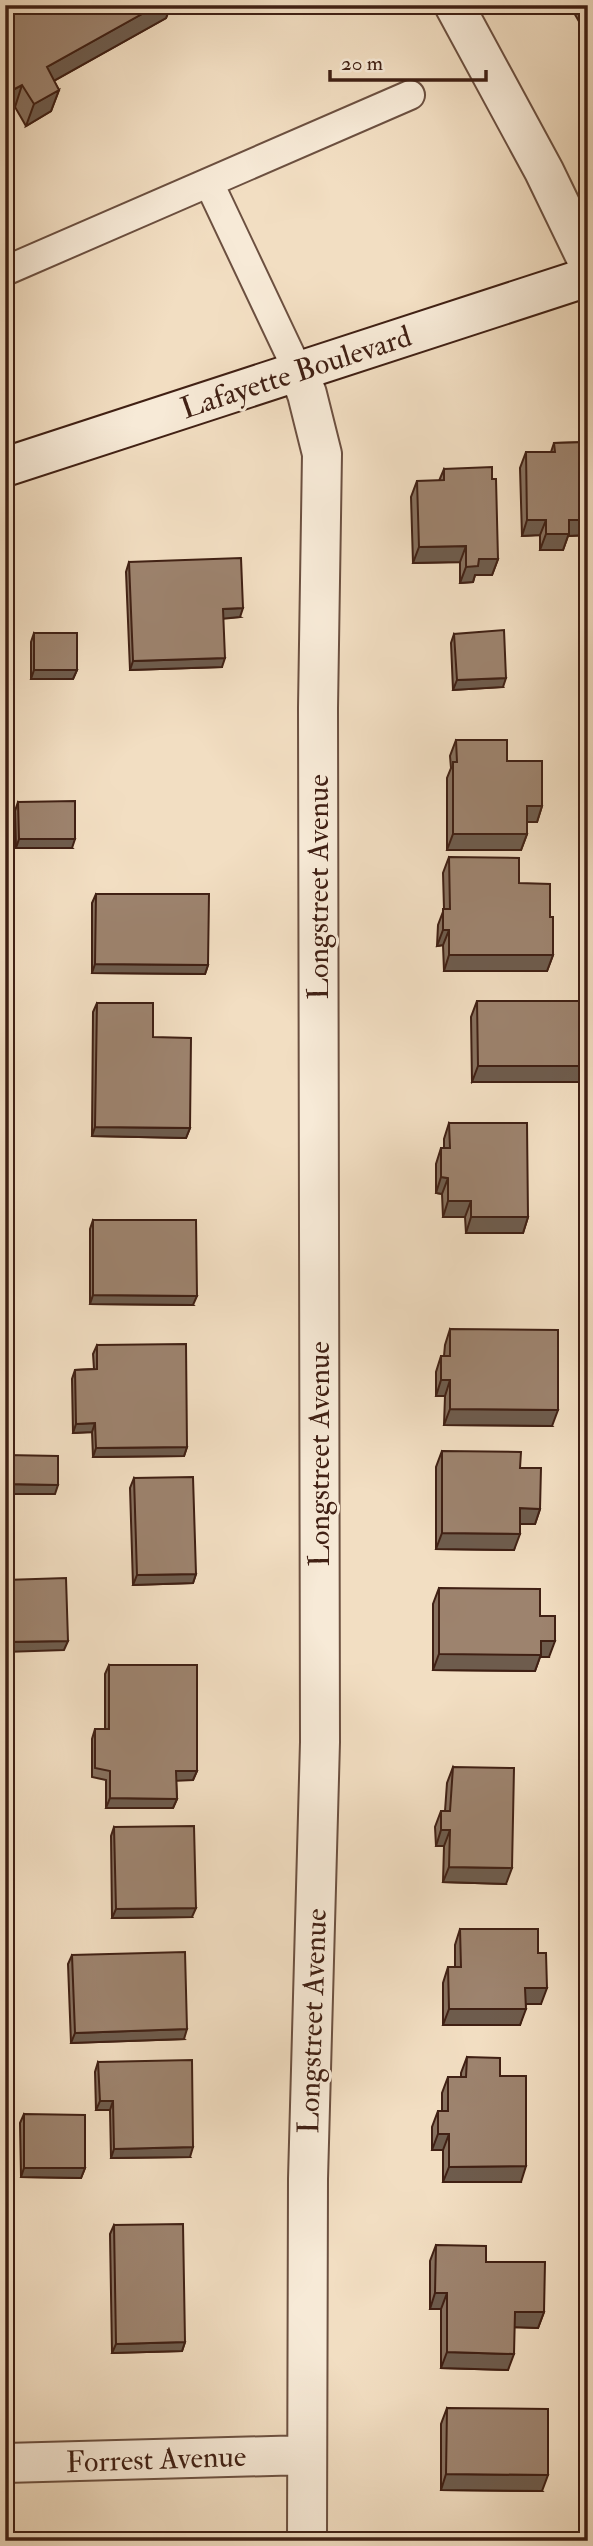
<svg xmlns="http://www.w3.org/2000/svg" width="593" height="2546" font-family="'IM FELL Double Pica',serif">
  <rect width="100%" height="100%" fill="#f2dec2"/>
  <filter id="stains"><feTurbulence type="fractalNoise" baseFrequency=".00286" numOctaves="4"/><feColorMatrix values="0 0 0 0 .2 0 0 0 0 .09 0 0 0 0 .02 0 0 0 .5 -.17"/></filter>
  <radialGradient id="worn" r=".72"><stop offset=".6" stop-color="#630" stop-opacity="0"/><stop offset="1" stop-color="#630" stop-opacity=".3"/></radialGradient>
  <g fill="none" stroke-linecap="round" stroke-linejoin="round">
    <defs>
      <path id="service" d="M209 183 298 371
        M5 271 410 95"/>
      <path id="minor" d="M454 5 544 171 588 262
        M298 371 307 394 322 454 318 708 320 1742 308 2179 307 2541
        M5 2463 307 2455"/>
      <path id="secondary" d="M5 467 588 277"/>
    </defs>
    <use href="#service" stroke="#6c5040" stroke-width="32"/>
    <use href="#minor" stroke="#6c5040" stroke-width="42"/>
    <use href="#secondary" stroke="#402014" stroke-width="42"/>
    <use href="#service" stroke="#f7ead7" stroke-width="28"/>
    <use href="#minor" stroke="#f7ead7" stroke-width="38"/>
    <use href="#secondary" stroke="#f7ead7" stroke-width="38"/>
  </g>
  <path fill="#87715f" stroke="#402014" stroke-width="2" d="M5 5H171L166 18 54 81 59 90 51 111 26 126 15 107 5 112Z
    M588 5V37L570 6Z
    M588 442V535L568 536 563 550H540V535L522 536 520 468 526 452H551L554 443Z
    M444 469 498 559 492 575H475L473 582 460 583V562L413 563 411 497 417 481H439Z
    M129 562 240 617 223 618 222 667 130 670 126 572Z
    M34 633 77 670 73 679H31V642Z
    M454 634 503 687 453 690 451 643Z
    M456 740 507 761 542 806 537 822H527V834L521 850H447V778L451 768 450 756Z
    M18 802 72 848H16L15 811Z
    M449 857 519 883 550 917 553 955 547 971H444L443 945 437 946 438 925 444 909 443 873Z
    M96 894 208 965 205 974 92 973V903Z
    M477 1001H588L472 1082 471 1017Z
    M97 1003 153 1037 190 1128 186 1138 92 1136 93 1012Z
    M449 1123 528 1217 523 1233H466L465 1217H443L442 1194 436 1193V1164L441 1148H444V1139Z
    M93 1220 193 1305 90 1304V1229Z
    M450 1329 552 1426 444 1425 445 1396H436V1372L441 1356H444L445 1345Z
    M97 1345 187 1447 184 1456 93 1457 92 1432 73 1433 72 1379 75 1370 94 1369 93 1354Z
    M442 1451 520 1468 540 1509 535 1524H520L514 1550 436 1549V1467Z
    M134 1478 196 1574 193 1583 133 1585 130 1488Z
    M439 1588 540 1616 549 1657H540L535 1671 433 1670V1604Z
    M109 1665 197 1771 193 1780H176L177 1799 173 1808H106V1780L92 1777V1739L95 1729H105V1674Z
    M453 1767 506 1884 443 1882 444 1846H436L435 1827 441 1811H445L447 1783Z
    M114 1827 192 1917 112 1918 111 1836Z
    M460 1929 538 1953 541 2004H526L520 2025H443V1983L448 1967H455V1945Z
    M72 1955 184 2039 71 2043 68 1964Z
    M467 2057 500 2076 521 2182H443V2150H432V2127L438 2111H442V2093L448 2077H461V2073Z
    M98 2062 190 2157 111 2158 110 2110H96L95 2072Z
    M24 2114 85 2168 81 2178 21 2177 20 2123Z
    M114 2225 185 2342 182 2351 112 2353 110 2234Z
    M436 2245 486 2262 544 2312 538 2328 514 2327 508 2370 441 2368V2309H430V2261Z
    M447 2408 542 2491 441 2490V2424Z"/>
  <path fill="#6e5c4d" stroke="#402014" stroke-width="2" d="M158 5H171L166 18 39 89 47 67Z
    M22 85 15 107 5 112V94Z
    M59 90 51 111 26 126 34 104Z
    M527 520H546L540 535 522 536Z
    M569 520H588V535L568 536 563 550H540L546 534Z
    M466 546 460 562 413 563 419 547Z
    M479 559H498L492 575H475L473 582 460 583 466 567Z
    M243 608 240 617 220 619 223 609Z
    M225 658 222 667 130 670 133 661Z
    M34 670H77L73 679H31Z
    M506 678 503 687 453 690 457 680Z
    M527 806H542L537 822H521Z
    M453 834H527L521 850H447Z
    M19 839H75L72 848H16Z
    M443 930H449L443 945 437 946Z
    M449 955H553L547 971H444Z
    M95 964 208 965 205 974 92 973Z
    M478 1066H588V1082H472Z
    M95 1127 190 1128 186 1138 92 1136Z
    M441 1177 448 1178 442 1194 436 1193Z
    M448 1201H471L465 1217H443Z
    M471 1217H528L523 1233H466Z
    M93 1295 197 1296 193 1305 90 1304Z
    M441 1380H450L445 1396H436Z
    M450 1409 558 1410 552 1426 444 1425Z
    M95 1423 92 1432 73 1433 76 1424Z
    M187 1447 184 1456 93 1457 96 1448Z
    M6 1484 58 1485 55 1494H5Z
    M520 1508 540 1509 535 1524H514Z
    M442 1533 520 1534 514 1550 436 1549Z
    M196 1574 193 1583 133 1585 137 1575Z
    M68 1641 64 1650 5 1652V1642Z
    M541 1641H555L549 1657H540L535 1671 433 1670 439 1654Z
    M176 1771H197L193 1780 173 1781Z
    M110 1798 177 1799 173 1808H106Z
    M441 1830H450L444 1846H436Z
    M449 1867 512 1868 506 1884 443 1882Z
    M196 1908 192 1917 112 1918 116 1909Z
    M525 1988H547L541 2004H519Z
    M449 2009H526L520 2025H443Z
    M187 2029 184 2039 71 2043 75 2033Z
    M100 2101H113L110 2110H96Z
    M438 2134H449L443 2150H432Z
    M193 2147 190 2157 111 2158 114 2149Z
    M526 2166 521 2182H443L449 2167Z
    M24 2168H85L81 2178 21 2177Z
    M435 2293H447L441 2309H430Z
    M515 2312H544L538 2328 509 2327Z
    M185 2342 182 2351 112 2353 116 2344Z
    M447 2352 514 2354 508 2370 441 2368Z
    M446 2474 548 2475 542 2491 441 2490Z"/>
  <path fill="#9d836e" stroke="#402014" stroke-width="2" d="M5 5H158L47 67 59 90 34 104 22 85 5 94Z
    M588 442V520H569V534H546V520H527L526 452H555L554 443Z
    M492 467V479H496L498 559H479L478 566 466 567V546L419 547 417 481 444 480V469Z
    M241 558 243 608 223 609 225 658 133 661 129 562Z
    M504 630 506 678 457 680 454 634Z
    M34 633H77V670H34Z
    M456 740H507V761H542V806H527V834H453V762H457Z
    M75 801V839H19L18 802Z
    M449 857 519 858V883L550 884V917H553V955H449V930H443V909H450Z
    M96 894H209L208 965 95 964Z
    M477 1001H588V1066H478Z
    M97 1003H153V1037L191 1038 190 1128 95 1127Z
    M449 1123H527L528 1217H471V1201H448V1178L441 1177V1148H450Z
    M93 1220H196L197 1296 93 1295Z
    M450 1329 558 1330V1410L450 1409V1380H441V1356H450Z
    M186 1344 187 1447 96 1448 95 1423 76 1424 75 1370 97 1369V1345Z
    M442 1451 521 1452 520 1468H541L540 1509 520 1508V1534L442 1533Z
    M6 1455 58 1456V1485L6 1484Z
    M193 1477 196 1574 137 1575 134 1478Z
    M66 1578 68 1641 5 1642V1580Z
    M439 1588 540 1589V1616H555V1641H541V1655L439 1654Z
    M109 1665H197V1771H176L177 1799 110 1798V1771L95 1768V1729H109Z
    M453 1767 514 1768 512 1868 449 1867 450 1830H441V1811H450Z
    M194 1826 196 1908 116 1909 114 1827Z
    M460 1929H538V1953H546L547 1988H525L526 2009H449L448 1967H461Z
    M185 1952 187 2029 75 2033 72 1955Z
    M467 2057 500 2058V2076H526V2166L449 2167V2134H438V2111H448V2077H466Z
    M192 2060 193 2147 114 2149 113 2101H100L98 2062Z
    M24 2114 85 2115V2168H24Z
    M183 2224 185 2342 116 2344 114 2225Z
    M436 2245 486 2246V2262H545L544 2312H515L514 2354 447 2352V2293H435Z
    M447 2408 548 2409V2475L446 2474Z"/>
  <g text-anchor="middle" stroke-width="6" stroke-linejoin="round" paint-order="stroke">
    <g font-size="30" fill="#402014" stroke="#f7ead7">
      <text transform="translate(296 372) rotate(-18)" y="10">Lafayette Boulevard</text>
      <text transform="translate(318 887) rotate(-90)" y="10">Longstreet Avenue</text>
      <text transform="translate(319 1454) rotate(-90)" y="10">Longstreet Avenue</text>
      <text transform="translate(312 2021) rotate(-88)" y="10">Longstreet Avenue</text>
      <text transform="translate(156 2459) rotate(-2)" y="10">Forrest Avenue</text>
    </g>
  </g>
  <rect width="593" height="2546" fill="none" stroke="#f2dec2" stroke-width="28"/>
  <rect x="7" y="7" width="579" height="2532" fill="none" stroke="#402014" stroke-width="3.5"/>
  <rect x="14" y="14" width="565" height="2518" fill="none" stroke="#402014" stroke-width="2"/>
  <path d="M330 70v10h156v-10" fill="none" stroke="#402014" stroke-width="3.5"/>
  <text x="341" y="70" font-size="21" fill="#402014" stroke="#f7ead7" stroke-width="5" paint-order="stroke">20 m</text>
  <rect width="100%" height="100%" filter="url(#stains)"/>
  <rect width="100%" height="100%" fill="url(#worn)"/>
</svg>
